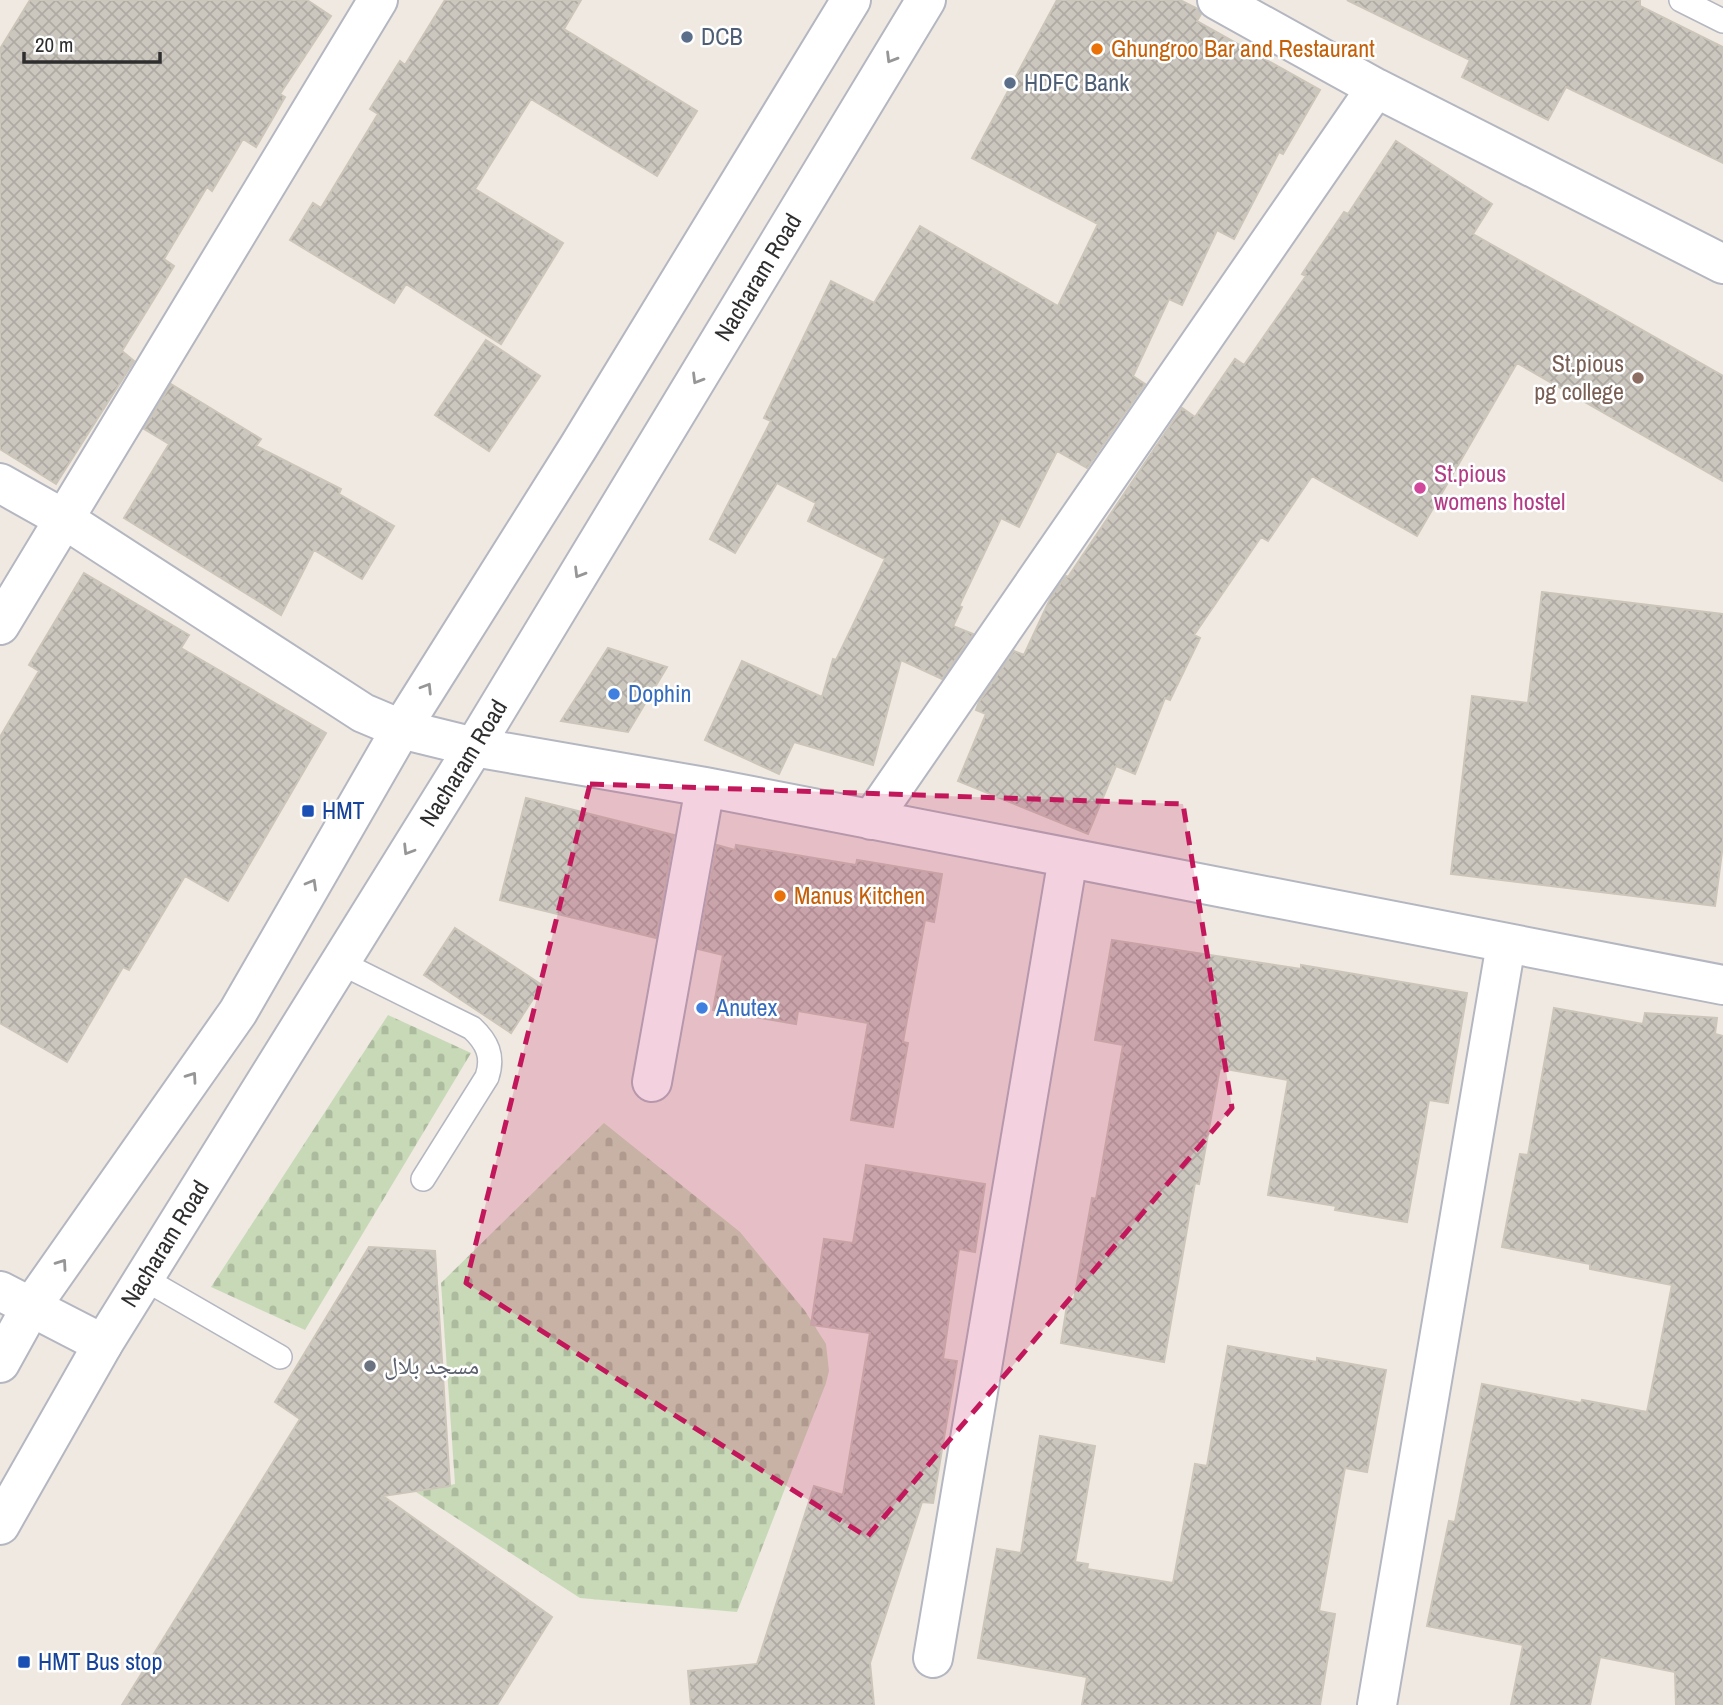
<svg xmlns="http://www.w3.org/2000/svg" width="1723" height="1705" font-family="'Archivo Narrow','Noto Naskh Arabic',sans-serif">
  <defs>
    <pattern id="cemetery-stones" width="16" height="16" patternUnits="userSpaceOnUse" patternTransform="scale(1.75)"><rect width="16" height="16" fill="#c8d9b8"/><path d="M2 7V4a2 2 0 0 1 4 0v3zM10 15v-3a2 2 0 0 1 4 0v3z" fill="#acbb9e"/></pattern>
    <pattern id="building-cross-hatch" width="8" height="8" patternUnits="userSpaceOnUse" patternTransform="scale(1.75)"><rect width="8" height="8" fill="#cbc7bf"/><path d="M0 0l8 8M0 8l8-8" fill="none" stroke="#afaba4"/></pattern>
  </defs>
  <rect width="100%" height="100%" fill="#efe9e1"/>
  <path fill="url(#cemetery-stones)" d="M388 1015 471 1053 305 1330 211 1287Z
    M604 1123 740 1232 805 1311 826 1344 829 1371 826 1383 737 1612 580 1598 416 1492 455 1484 441 1283Z"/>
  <path fill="url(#building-cross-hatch)" stroke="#cbc5ba" stroke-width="2" d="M30 0H307L331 16 280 94 285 97 256 147 243 139 212 191 207 187 164 259 174 266 122 351 134 361 56 484 0 449V49Z
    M445 0H581L564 29 697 111 657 176 531 99 475 189 563 243 501 344 406 284 394 303 290 240 313 203 321 208 378 114 370 109 400 61 405 65Z
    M1057 0H1180L1198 9 1201 14 1197 21 1320 90 1283 154 1279 152 1234 239 1217 230 1182 305 1169 299 1133 376 1145 384 1087 468 1057 451 1019 527 1001 518 959 606 962 607 953 626 973 634 942 679 901 660 873 765 794 742 779 774 705 740 742 661 822 697 833 659 836 660 885 559 808 521 816 503 777 483 735 553 710 539 771 421 764 418 831 281 874 303 920 226 1058 306 1098 224 972 158Z
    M1347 0H1640V6L1723 47V163L1566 87 1548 120 1462 77 1470 60Z
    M1396 141 1492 204 1473 234 1723 376V481L1517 363 1417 536 1312 476 1268 541 1261 537 1194 635 1200 638 1170 700 1165 698 1135 774 1116 766 1088 834 958 781 986 714 976 710 979 702 1014 651 1024 655 1051 597 1066 576 1068 577 1182 408 1195 417 1235 359 1244 365 1306 276 1302 274 1344 212 1348 214Z
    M486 340 540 376 489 451 435 415Z
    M171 384 261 439 256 446 341 489 339 494 394 526 362 579 314 550 281 615 124 518 169 444 144 429Z
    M84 573 189 635 181 648 326 733 228 901 185 876 129 970 123 967 67 1062 0 1023V737L39 671 29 665Z
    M1542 592 1723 614V844L1715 906 1451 874 1472 696 1528 703Z
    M608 648 667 667 628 732 561 721Z
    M526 798 674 835 656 938 500 900Z
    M717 845 735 850 736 845 856 865 857 860 942 874 934 922 925 920 903 1042 908 1043 893 1127 851 1120 868 1023 798 1011 796 1024 713 1010 723 955 698 949Z
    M455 928 542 985 511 1033 424 975Z
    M1112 940 1301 969V965L1467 993 1448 1103 1429 1100 1407 1222 1335 1210 1336 1206 1268 1195 1288 1080 1220 1068 1199 1184 1195 1183 1164 1362 1061 1343 1068 1299 1074 1300 1092 1198 1096 1199 1123 1045 1095 1040Z
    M1554 1008 1643 1024 1645 1013 1717 1018 1715 1034 1723 1036V1705H1676L1675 1672 1600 1657 1590 1705H1511L1523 1645 1427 1626 1449 1521 1455 1522 1482 1384 1581 1403 1582 1400 1647 1412 1672 1285 1590 1269V1264L1502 1247 1520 1154 1528 1155Z
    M866 1165 985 1184 975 1252 959 1249 943 1359 957 1361 933 1503 922 1502 870 1663 874 1705H691L688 1671 757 1664 814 1486 843 1495 870 1333 811 1325 824 1239 853 1243Z
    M369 1247 435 1251 450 1486 383 1496 552 1617 497 1705H122L300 1419 275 1402Z
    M1228 1346 1317 1362V1358L1386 1370 1367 1472 1345 1468 1319 1611 1335 1614 1320 1705H1082L1087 1677 978 1658 997 1549 1021 1553 1040 1436 1095 1446 1075 1562 1088 1564 1087 1569 1173 1583 1195 1464 1207 1466Z"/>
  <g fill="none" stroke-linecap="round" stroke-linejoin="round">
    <defs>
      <path id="lane" d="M1681 0 1723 21
        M339 962 472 1028C487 1042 494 1056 487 1077L423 1179
        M143 1278 280 1357"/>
      <path id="street" d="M1217 0 1376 88 1723 264
        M0 483 64 519 363 713 401 729 474 747 705 787 1723 985
        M0 625 378 0
        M871 820 1376 88
        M652 1082 705 787
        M0 1291 103 1344
        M933 1658 1068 858
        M1377 1705 1506 944"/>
      <g id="secondary">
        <path d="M0 1363 31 1307 238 1012 401 729 579 446 851 0"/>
        <path id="s1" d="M0 1525 103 1344 474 747 926 0"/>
      </g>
    </defs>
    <use href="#lane" stroke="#b4b7c1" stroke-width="26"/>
    <use href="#street" stroke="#b4b7c1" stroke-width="42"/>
    <use href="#secondary" stroke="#b4b7c1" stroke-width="42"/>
    <use href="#lane" stroke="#fff" stroke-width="23"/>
    <use href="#street" stroke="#fff" stroke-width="38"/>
    <use href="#secondary" stroke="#fff" stroke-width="38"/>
  </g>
  <defs><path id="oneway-chevron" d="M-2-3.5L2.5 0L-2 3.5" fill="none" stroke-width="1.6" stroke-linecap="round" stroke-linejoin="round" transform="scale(1.75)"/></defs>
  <g stroke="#969696">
    <use href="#oneway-chevron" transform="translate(891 58) rotate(121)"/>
    <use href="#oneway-chevron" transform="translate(697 379) rotate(121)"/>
    <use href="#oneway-chevron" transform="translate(579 573) rotate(121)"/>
    <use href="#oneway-chevron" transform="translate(427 688) rotate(-58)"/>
    <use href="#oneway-chevron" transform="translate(408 850) rotate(122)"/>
    <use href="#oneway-chevron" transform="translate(312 884) rotate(-60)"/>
    <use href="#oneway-chevron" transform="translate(192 1077) rotate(-55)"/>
    <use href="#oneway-chevron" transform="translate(62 1264) rotate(-55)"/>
  </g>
  <path fill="#c2185b" fill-opacity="0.2" stroke="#c2185b" stroke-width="5" stroke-dasharray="14 9" stroke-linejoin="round" d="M590 784 1183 804 1232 1108 867 1537 466 1283Z"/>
  <g fill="#5c6f8a" stroke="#fff" stroke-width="2.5">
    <circle cx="687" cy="37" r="7"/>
    <circle cx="1010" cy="83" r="7"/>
  </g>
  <g fill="#e8710a" stroke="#fff" stroke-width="2.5">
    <circle cx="1097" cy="49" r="7"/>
    <circle cx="780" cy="896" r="7"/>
  </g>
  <circle fill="#8d6e63" stroke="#fff" stroke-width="2.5" cx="1638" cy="378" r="7"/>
  <circle fill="#d1479c" stroke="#fff" stroke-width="2.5" cx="1420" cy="488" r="7"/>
  <g fill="#3f7fe0" stroke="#fff" stroke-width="2.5">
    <circle cx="614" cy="694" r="7"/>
    <circle cx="702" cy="1008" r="7"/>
  </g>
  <g fill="#1a4fb4" stroke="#fff" stroke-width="2.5">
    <rect x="301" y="804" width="14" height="14" rx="3.5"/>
    <rect x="17" y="1655" width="14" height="14" rx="3.5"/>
  </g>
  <circle fill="#6b7280" stroke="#fff" stroke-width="2.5" cx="370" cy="1366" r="7"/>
  <g text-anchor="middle" stroke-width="5" stroke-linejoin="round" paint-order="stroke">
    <g font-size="24" fill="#4e5e75" stroke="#fff" text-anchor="start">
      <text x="701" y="45">DCB</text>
      <text x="1024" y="91">HDFC Bank</text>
    </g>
    <g font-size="24" fill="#c56008" stroke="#fff" text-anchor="start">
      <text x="1111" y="57">Ghungroo Bar and Restaurant</text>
      <text x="794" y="904">Manus Kitchen</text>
    </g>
    <g font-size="24" fill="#2e2e2e" stroke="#fff">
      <text dy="8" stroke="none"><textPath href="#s1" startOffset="1460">Nacharam Road</textPath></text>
      <text dy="8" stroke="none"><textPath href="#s1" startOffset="892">Nacharam Road</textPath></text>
      <text dy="8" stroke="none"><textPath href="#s1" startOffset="326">Nacharam Road</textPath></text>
    </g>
    <g font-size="24" fill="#785e54" stroke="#fff" text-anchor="end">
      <text x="1624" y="372">St.pious<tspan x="1624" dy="28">pg college</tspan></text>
    </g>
    <g font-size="24" fill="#b23c85" stroke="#fff" text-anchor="start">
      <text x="1434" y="482">St.pious<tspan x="1434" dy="28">womens hostel</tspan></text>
    </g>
    <g font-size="24" fill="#366cbe" stroke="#fff" text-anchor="start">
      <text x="628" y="702">Dophin</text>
      <text x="716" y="1016">Anutex</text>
    </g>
    <g font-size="24" fill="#164399" stroke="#fff" text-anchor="start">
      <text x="322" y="819">HMT</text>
      <text x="38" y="1670">HMT Bus stop</text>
    </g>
    <g font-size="24" fill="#5b616d" stroke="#fff" text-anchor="start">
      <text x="384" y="1374">مسجد بلال</text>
    </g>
  </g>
  <path d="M24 52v10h136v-10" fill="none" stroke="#2e2e2e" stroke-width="3.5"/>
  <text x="35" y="52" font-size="21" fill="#2e2e2e" stroke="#ffffff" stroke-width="5" paint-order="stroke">20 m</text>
</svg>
